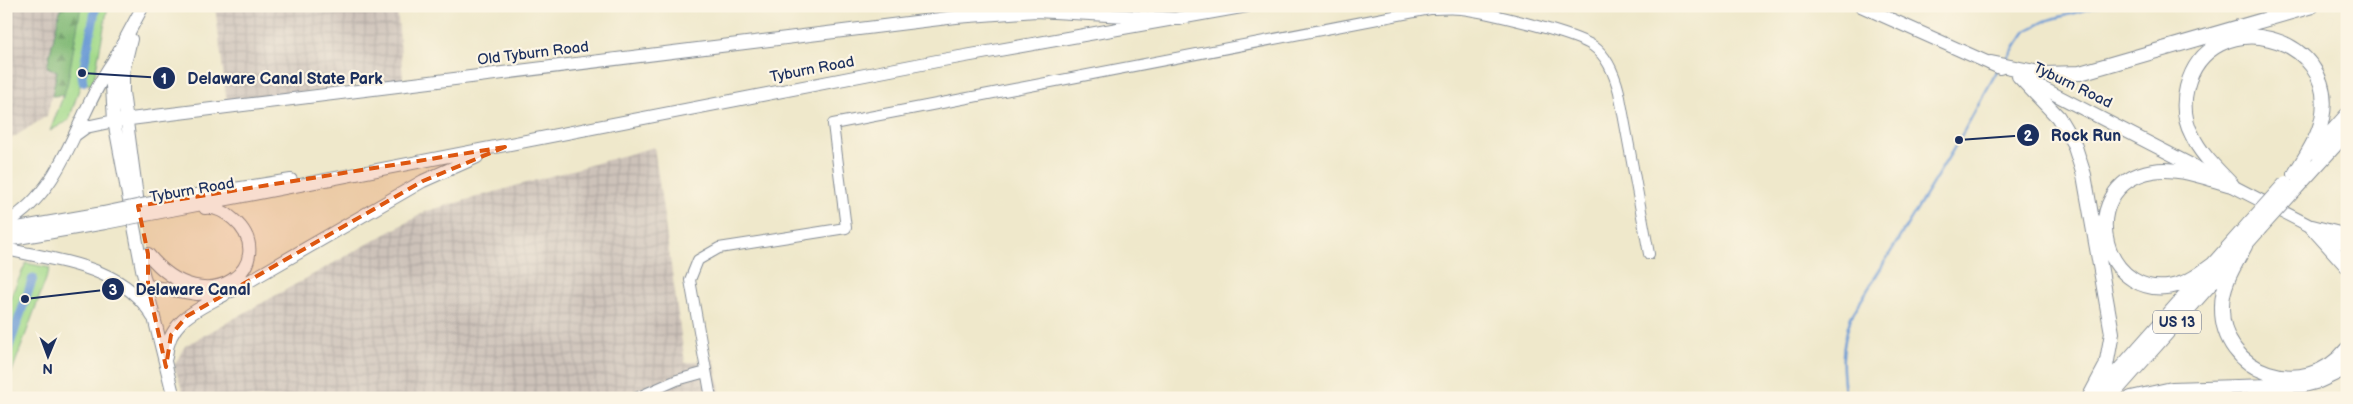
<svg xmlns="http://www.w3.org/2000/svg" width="2353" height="404" font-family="'Balsamiq Sans',sans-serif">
  <defs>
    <pattern id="industrial-grid" width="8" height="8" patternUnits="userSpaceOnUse" patternTransform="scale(1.25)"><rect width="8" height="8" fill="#cdc2b9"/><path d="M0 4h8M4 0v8" fill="none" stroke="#afa7a1"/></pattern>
    <pattern id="forest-firs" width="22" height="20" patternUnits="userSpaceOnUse" patternTransform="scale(1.25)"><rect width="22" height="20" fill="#82ba77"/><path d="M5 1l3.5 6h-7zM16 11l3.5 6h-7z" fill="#6a9865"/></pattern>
  </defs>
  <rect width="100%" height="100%" fill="#fcf5e5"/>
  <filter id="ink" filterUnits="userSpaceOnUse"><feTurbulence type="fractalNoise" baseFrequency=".02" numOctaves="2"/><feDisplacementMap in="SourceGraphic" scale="10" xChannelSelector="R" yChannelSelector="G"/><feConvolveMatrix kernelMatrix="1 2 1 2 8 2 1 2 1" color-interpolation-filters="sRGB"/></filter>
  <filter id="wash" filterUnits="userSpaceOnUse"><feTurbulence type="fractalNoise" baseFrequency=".0096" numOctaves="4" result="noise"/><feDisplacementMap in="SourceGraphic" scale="20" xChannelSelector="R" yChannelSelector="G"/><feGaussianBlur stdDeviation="1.12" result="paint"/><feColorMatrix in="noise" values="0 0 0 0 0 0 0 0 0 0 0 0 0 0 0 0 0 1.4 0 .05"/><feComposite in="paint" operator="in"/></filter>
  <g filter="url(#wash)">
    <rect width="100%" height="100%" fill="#efe8cb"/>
    <path fill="url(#industrial-grid)" d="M6 6H61L47 67 57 71 47 116 6 142Z
      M215 6H397L403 79 227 103Z
      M654 147 685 363 714 359 721 398H185L174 366 185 346 427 211Z"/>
    <path fill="url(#forest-firs)" stroke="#4e746a" d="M61 6H84L70 95 52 96 57 71 47 67Z"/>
    <path fill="#a3da8b" stroke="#5f8474" d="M81 6H108L93 85 81 83 69 120 50 131 67 86Z
      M26 263 50 268 6 388V307Z"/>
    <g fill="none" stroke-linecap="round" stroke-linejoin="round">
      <path stroke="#6c9bd5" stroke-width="2.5" d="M2005 61 2026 31 2045 21 2099 6
        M1846 398C1841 366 1841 348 1851 317L1959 140 1997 71"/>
      <path stroke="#6c9bd5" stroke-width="9" d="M83 82 82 76 96 6
        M6 355 33 278"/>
    </g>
  </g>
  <g filter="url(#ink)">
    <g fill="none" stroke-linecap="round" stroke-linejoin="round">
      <defs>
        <path id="minor" d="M636 398 677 380 706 372
          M711 398 690 280 698 260 719 248 846 228 833 124 1430 9C1440 9 1451 8 1461 9 1486 12 1574 33 1593 46 1607 56 1615 76 1619 92L1649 254"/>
        <path id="major" d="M143 6 114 60 112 86 114 121 142 269 174 398
          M1861 6 2000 68
          M131 39 123 72V92L137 197
          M2023 78 2347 245
          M75 135 86 127 114 121 956 17 1036 11 1180 19
          M165 200 291 180
          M171 210 937 61 1247 6
          M6 223C66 188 75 116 113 62
          M6 230 103 213
          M6 240 105 223
          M6 249C58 261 124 266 153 317
          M148 254C208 328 283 261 233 219 225 212 215 207 205 208
          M148 286 197 294 232 291 423 181 477 157
          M166 357C168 321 196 310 224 295"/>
        <path id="highway" d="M1991 63 2044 74 2080 73 2312 6
          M2019 76 2058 117 2074 144 2084 175 2112 333 2106 366 2089 398
          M2314 152 2347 115
          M2232 185C2218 170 2201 155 2192 135 2184 120 2183 103 2187 87 2209 2 2340 33 2322 119 2318 139 2305 157 2295 174
          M2296 188 2347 132
          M2312 227 2347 266
          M2312 227 2347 236
          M2245 246C2235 265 2222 284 2222 306 2220 374 2305 402 2347 349
          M2215 263C2205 270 2195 279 2183 283 2104 312 2070 185 2153 171 2178 166 2208 179 2232 185
          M2099 393 2249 224
          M2109 398 2259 229
          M2131 398 2172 389 2304 385 2319 381 2347 368"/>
      </defs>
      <use href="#minor" stroke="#858c94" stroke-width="12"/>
      <use href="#major" stroke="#858c94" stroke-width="14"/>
      <use href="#highway" stroke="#858c94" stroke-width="16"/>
      <use href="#minor" stroke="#fff" stroke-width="10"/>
      <use href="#major" stroke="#fff" stroke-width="12"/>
      <use href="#highway" stroke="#fff" stroke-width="14"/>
      <defs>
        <path id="major-bridge" d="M103 213 165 200
          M105 223 171 210"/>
        <path id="highway-bridge" d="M2249 224 2286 183
          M2259 229 2296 188"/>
      </defs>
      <use href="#major-bridge" stroke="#858c94" stroke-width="14" stroke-linecap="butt"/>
      <use href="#highway-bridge" stroke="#858c94" stroke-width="16" stroke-linecap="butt"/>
      <use href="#major-bridge" stroke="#fff" stroke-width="12"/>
      <use href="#highway-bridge" stroke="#fff" stroke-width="14"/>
    </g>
  </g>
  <path fill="#de5710" fill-opacity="0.2" stroke="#de5710" stroke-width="4" stroke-dasharray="10 6" stroke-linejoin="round" d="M505 147 423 181 187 316 171 335 166 367 148 286V254L138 206Z"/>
  <g text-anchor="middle" stroke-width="4.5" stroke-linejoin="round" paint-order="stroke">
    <rect fill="#fcf5e5" stroke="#5e6a86" stroke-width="1" x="2153" y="310.5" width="48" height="23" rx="4"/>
    <g font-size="14" font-weight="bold" fill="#1b2f5e">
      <text x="2177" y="327">US 13</text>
    </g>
    <g font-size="15" fill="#1b2f5e" stroke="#fcf5e5">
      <text transform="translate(533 53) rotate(-7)" y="5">Old Tyburn Road</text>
      <text transform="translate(812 69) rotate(-11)" y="5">Tyburn Road</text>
      <text transform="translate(2073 85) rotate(26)" y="5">Tyburn Road</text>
      <text transform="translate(192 190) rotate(-10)" y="5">Tyburn Road</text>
    </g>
  </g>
  <path fill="none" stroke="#1b2f5e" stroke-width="2" d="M82 73L164 78M1959 140L2028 135M25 299L113 289"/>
  <g fill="#1b2f5e" stroke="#fcf5e5" stroke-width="2">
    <circle cx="82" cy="73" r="5"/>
    <circle cx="1959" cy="140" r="5"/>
    <circle cx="25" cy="299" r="5"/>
    <circle cx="164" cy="78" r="12"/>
    <circle cx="2028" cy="135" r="12"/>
    <circle cx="113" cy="289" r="12"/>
  </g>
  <g font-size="15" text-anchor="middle" font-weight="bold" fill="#fff">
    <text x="164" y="84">1</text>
    <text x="2028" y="141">2</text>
    <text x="113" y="295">3</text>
  </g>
  <g font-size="16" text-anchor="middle" font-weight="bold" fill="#1b2f5e" stroke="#fcf5e5" stroke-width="4.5" stroke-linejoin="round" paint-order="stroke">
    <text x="285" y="84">Delaware Canal State Park</text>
    <text x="2086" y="141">Rock Run</text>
    <text x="193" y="295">Delaware Canal</text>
  </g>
  <rect width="2353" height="404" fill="none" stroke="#fcf5e5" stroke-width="25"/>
  <g transform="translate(48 356) rotate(181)" stroke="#fcf5e5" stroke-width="4" paint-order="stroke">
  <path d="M0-4L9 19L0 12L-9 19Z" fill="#1b2f5e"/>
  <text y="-8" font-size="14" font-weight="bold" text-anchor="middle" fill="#1b2f5e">N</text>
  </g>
</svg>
